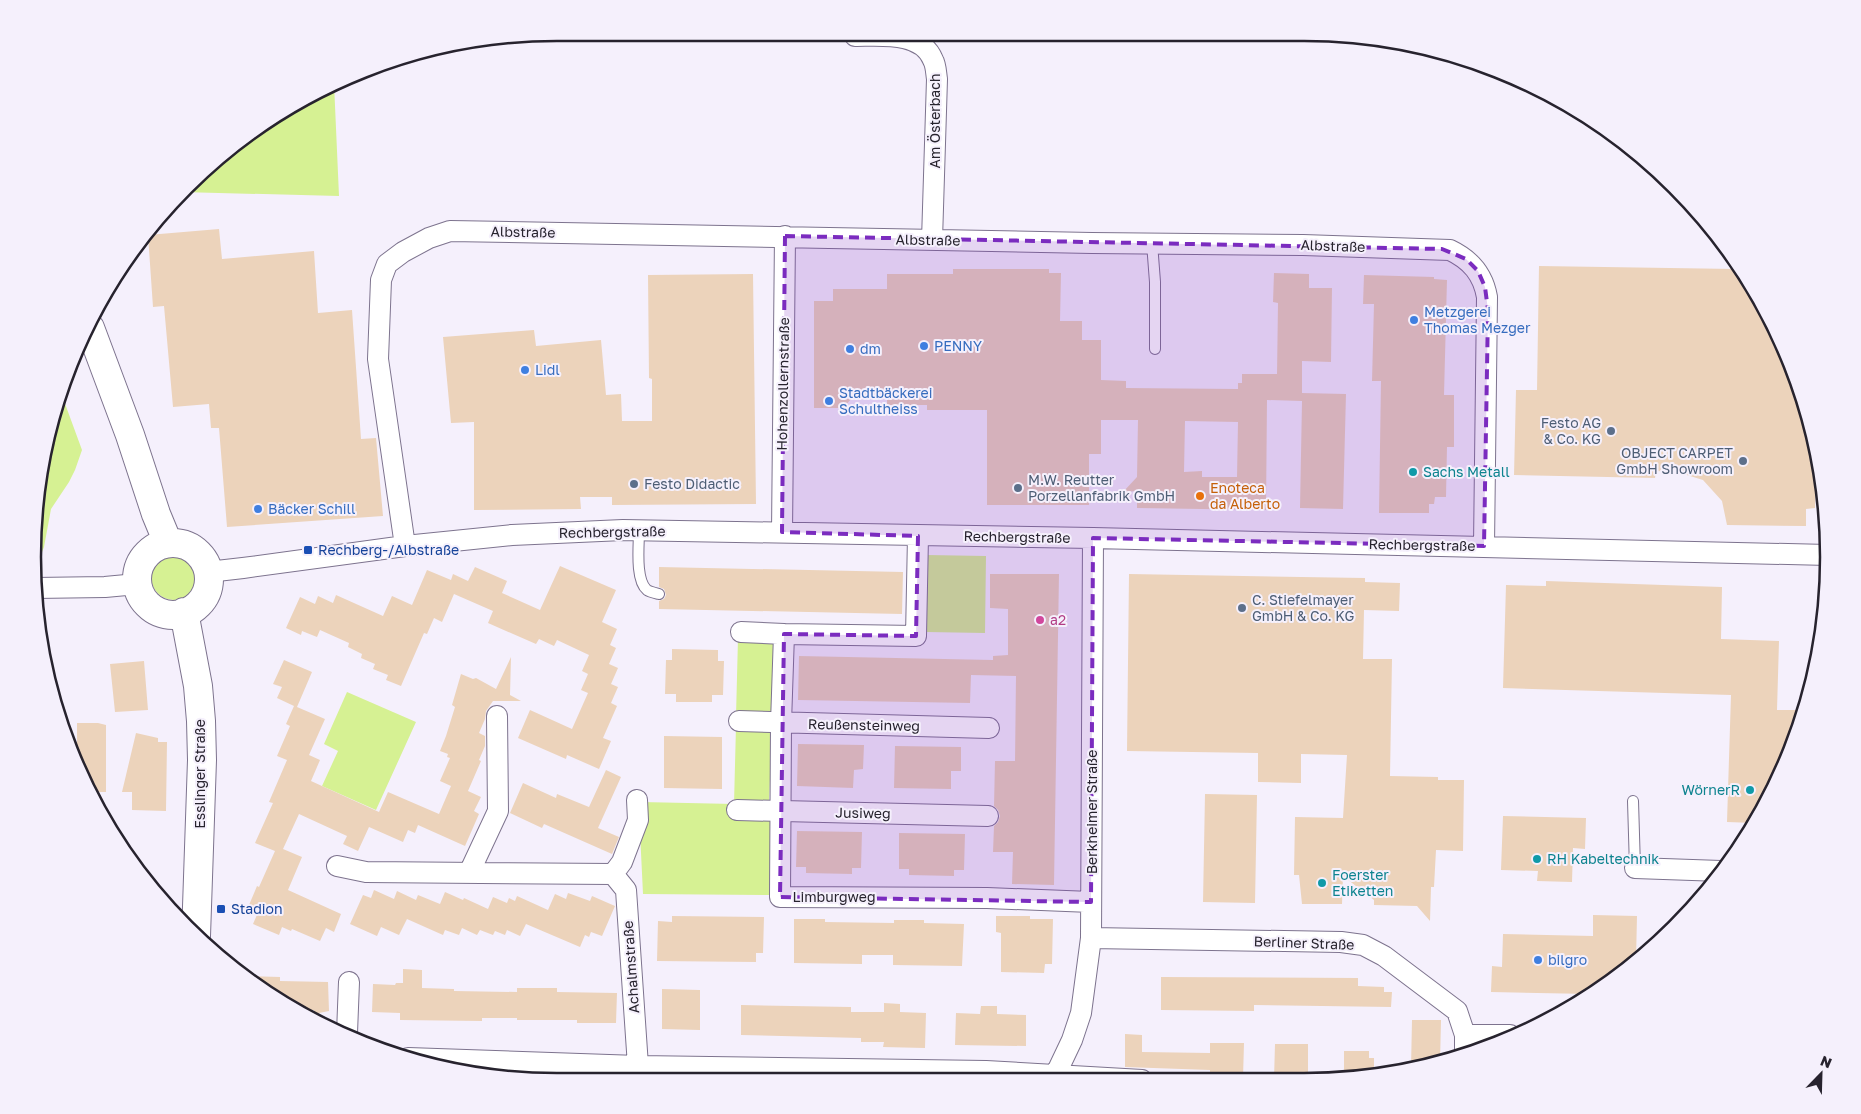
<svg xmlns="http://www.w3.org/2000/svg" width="1861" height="1114" font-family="'Golos Text',sans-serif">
  <rect width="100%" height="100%" fill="#f5f0fc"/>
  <path fill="#d6f193" d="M334 83 339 196 181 192 238 141 325 87Z
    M60 390 82 450 75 470 69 482 51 509 44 547 38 562 33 563 37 488Z
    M151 577a23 23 0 1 1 46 0a23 23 0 1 1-46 0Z
    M927 555 986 556 985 633 926 632Z
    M738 638 773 643 772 710 770 715 736 716Z
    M347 692 416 722 376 810 322 786 338 751 324 744Z
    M736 726 772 731 769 802 771 820 769 895 643 894 640 832 641 802 734 804Z"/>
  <path fill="#ecd3bb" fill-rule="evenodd" d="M219 229 222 259 314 251 318 313 352 310 361 439 376 438 383 516 227 527 219 428H211L209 404 173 407 164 306 153 307 148 235Z
    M1539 266 1735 269V274H1745L1789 357 1817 449 1815 508 1806 509V526L1727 525 1722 501 1703 480 1677 472 1656 471 1655 478 1514 475 1516 390H1537Z
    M953 269H1049V273H1061L1060 321H1082V340H1101V380L1126 381V388L1238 389V383H1242V374H1277L1278 303 1273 302 1274 273 1309 274V288H1332L1331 362 1302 361V393L1346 394 1343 509 1300 508 1302 401 1267 400 1266 510 1137 508V491L1123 492 1137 477 1138 420H1101V454H1089V505H987V410H927V405H887V397H853L843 408H814V301H833V289H887V274H953ZM1185 421 1238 422 1237 477H1202V471L1184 472Z
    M753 274 756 504 612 505V497H580L581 509 474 510V422L451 423 443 337 534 330 536 346 601 340 606 395 621 394 622 421H652V379L649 378 648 275Z
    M1364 275 1434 277V279L1447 280 1444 395H1454V447H1447L1446 497H1435L1434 504H1429V513H1379L1381 381H1372L1374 304H1363Z
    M560 566 616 590 602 622 617 629 610 645 616 648 609 664 618 668 611 684 618 687 611 703 617 706 603 738 611 741 599 769 567 755 566 759 518 738 530 710 572 729 588 693 581 690 588 674 582 671 589 655 557 640 554 646 539 639 536 644 488 623 493 611 454 594 442 622 434 618 427 634 424 633 401 686 386 680 388 675 373 669 375 664 361 658 362 654 348 647 349 643 320 630 317 637 302 631 301 635 286 628 300 597 315 604 318 596 333 603 336 595 383 616 392 596 412 605 427 570 451 580 453 574 468 581 475 567 507 581 502 593 540 610Z
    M659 567 903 572 902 614 659 609V601L664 599 666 595 664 589 659 587Z
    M990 574H1059L1054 885 1012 884 1013 852H993L994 826 998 822 1000 816 998 810 994 806 995 761H1015L1016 676 971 675 970 703 798 700 799 656 993 660V656L1008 655V609L990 608Z
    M1129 574 1365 578V582L1400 583 1399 611 1364 610 1363 659H1392L1390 776 1438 777V780H1464L1463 851 1436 850 1434 887H1431L1430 921 1417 906 1374 905V900L1343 876 1342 904H1302L1299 875H1294L1295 817 1343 818 1347 755 1301 754V783L1258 782V753L1127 751Z
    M1546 581 1722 587 1721 639 1779 641 1777 710H1803L1788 758 1754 823 1727 822 1731 695 1503 688 1506 585 1546 586Z
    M672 649 718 650V661H724L723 695H712V702H676V694H665L666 660H672Z
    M511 657 510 695 521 701H493L486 711 485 719 479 733 485 736V746L479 760 481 761 468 791 481 797 474 811 479 814 465 846 418 825 415 833 408 830 403 842 369 827 358 851 343 844 347 836 299 814 283 849 302 857 288 890 341 914 334 932 326 928 320 941 292 929 291 931 282 927 279 935 253 924 259 910 249 905 257 886 259 887 275 851 255 843 273 803 269 802 287 760 277 756 290 726 286 724 294 706 277 698 282 687 273 684 284 660 312 672 297 707 325 719 309 755 320 760 311 781 379 812 388 792 439 814 451 786 440 781 450 758 447 757 448 754 440 751 446 736 455 707 452 705 461 674 473 679 476 678 496 689Z
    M144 661 148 710 115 712 110 664Z
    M77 723H98L106 725V792H88L87 789 77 765Z
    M136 733 158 738V742H167L166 811 132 810V792H122Z
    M664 736 722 737V789L664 788Z
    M798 744 864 745 863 769 854 770 853 788 797 786Z
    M895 746 961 747V771H951V789L894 788Z
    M606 770 621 777 598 828 619 837 612 854 544 824 542 828 510 813 523 783 556 798 557 794 589 807Z
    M1205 794 1257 795 1255 903 1203 902Z
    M1503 816 1586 818 1585 849 1573 848 1572 882 1537 881 1538 871 1501 870Z
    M797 831 862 832 861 868H852V874L806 873V867H796Z
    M899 833 965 834 964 870H954V876L909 875V869H899Z
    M374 890 394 899 397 891 416 900 418 895 440 904 445 892 463 900 464 898 488 909 493 897 507 903 509 898 515 901 517 896 548 910 555 894 566 899 568 893 590 901 592 896 615 906 602 936 591 932 589 937 585 935 580 947 526 924 520 936 507 930 505 935 495 931 493 935 480 930 477 935 462 928 459 935 445 930 443 935 407 919 399 935 381 927 377 936 350 924 363 895 371 898Z
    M1593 915 1637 916 1636 960H1625V969L1590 994 1491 992 1492 966 1502 967 1503 934 1593 936Z
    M672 916 764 917 763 953H756V962L657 961 658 921 672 922Z
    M996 916H1030V919H1053L1052 964H1045L1044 973 1001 972V933L996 932Z
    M794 919H825V922L894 923V920H924V923L964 924 962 966 893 965V955H862V964L794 963Z
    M403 969 422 970V988L454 989V991L517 992V988H557V992L617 993 616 1023H577V1020H517V1018H482V1021L400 1020V1013L372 1012 373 984 395 985 396 983H403Z
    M245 976 280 977V981L328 982 329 1011 314 1014V1010H300L265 993Z
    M1161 977 1358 978V986L1384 987V992H1392L1391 1007 1254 1005V1011L1161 1010Z
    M662 989 700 990V1030L662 1029Z
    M884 1003 900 1004V1012L926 1013 925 1048 883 1047 884 1042H861V1038L741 1035V1005L851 1007V1012H884Z
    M981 1006H997V1014L1026 1015V1046L955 1045 956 1013 980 1014Z
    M1412 1020H1441L1440 1063 1411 1068Z
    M1125 1034 1142 1035V1052L1210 1053V1043H1244L1243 1078H1210V1070L1125 1067Z
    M1275 1044H1308V1080L1274 1079Z
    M1344 1051H1369V1058H1374V1074L1344 1080Z"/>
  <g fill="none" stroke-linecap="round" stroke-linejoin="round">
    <defs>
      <path id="lane" d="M1152 243 1155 282V349
        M639 531C639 545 635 580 647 590 650 592 655 593 659 594
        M1633 801 1635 868"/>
      <path id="street" d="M855 36C880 36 922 31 933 60 936 65 936 73 937 79L932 240
        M782 532 785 236
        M918 536 916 636 784 634 781 723 780 897 987 898 1091 902
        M405 546 378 359 381 280 387 264 403 252 429 238 450 231 1092 243 1303 245 1450 250C1471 260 1483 274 1487 297L1484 546
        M208 572 243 568 405 546 512 535 623 530 1093 538 1828 555
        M35 588 105 587 137 584
        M741 632 784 634
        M739 721 989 728
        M737 810 988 816
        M337 866 366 872 613 874 626 890 638 1066
        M1635 868 1721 871
        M469 873 498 811 497 716
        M613 874 622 862 638 820 637 800
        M1091 938 1341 942 1363 945 1384 956 1457 1011 1465 1035H1510
        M347 1033 349 982
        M1465 1035V1053
        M408 1058 638 1066 986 1071 1142 1080
        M1053 1080 1072 1040 1081 1013 1091 938 1093 538"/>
      <path id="secondary" d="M90 328 130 435 156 514 168 543
        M137 579a36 36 0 1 1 72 0a36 36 0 1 1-72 0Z
        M184 612 198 686 201 721 202 760 196 936"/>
    </defs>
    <use href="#lane" stroke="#7d738e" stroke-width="12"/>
    <use href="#street" stroke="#7d738e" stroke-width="22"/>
    <use href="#secondary" stroke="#7d738e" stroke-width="30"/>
    <use href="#lane" stroke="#fff" stroke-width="10"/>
    <use href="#street" stroke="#fff" stroke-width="20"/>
    <use href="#secondary" stroke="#fff" stroke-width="28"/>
  </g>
  <path fill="#7b2cbf" fill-opacity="0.2" stroke="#7b2cbf" stroke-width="4" stroke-dasharray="10 6" stroke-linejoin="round" d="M785 236 1442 249 1466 259 1478 271 1485 287 1488 310 1484 546 1093 538 1091 902 780 897 784 634 916 636 918 536 782 532Z"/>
  <g fill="#3f7fe0" stroke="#f5f0fc" stroke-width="2">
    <circle cx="1414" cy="320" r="5"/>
    <circle cx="924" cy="346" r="5"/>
    <circle cx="850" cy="349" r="5"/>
    <circle cx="525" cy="370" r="5"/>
    <circle cx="829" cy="401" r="5"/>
    <circle cx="258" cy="509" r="5"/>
    <circle cx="1538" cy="960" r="5"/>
  </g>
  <g fill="#5c6f8a" stroke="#f5f0fc" stroke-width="2">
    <circle cx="1611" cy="431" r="5"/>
    <circle cx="1743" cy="461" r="5"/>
    <circle cx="634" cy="484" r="5"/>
    <circle cx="1018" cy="488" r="5"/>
    <circle cx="1242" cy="608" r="5"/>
  </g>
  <g fill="#0f9aa8" stroke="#f5f0fc" stroke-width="2">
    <circle cx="1413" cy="472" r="5"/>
    <circle cx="1750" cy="790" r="5"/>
    <circle cx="1537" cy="859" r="5"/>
    <circle cx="1322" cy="883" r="5"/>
  </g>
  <circle fill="#e8710a" stroke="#f5f0fc" stroke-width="2" cx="1200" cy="496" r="5"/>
  <g fill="#1a4fb4" stroke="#f5f0fc" stroke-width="2">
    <rect x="303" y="545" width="10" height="10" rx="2.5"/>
    <rect x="216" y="904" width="10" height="10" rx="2.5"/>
  </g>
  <circle fill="#d1479c" stroke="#f5f0fc" stroke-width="2" cx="1040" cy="620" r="5"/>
  <g text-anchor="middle" stroke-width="4" stroke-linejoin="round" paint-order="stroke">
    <g font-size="14" fill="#27232e" stroke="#f5f0fc">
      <text transform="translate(935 121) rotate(-90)" y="5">Am Österbach</text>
      <text transform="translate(523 232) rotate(1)" y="5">Albstraße</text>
      <text transform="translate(928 240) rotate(1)" y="5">Albstraße</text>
      <text transform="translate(1333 246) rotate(2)" y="5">Albstraße</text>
      <text transform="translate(783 384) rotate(-89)" y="5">Hohenzollernstraße</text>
      <text transform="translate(612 532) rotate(-1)" y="5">Rechbergstraße</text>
      <text transform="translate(1017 537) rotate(1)" y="5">Rechbergstraße</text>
      <text transform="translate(1422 545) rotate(1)" y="5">Rechbergstraße</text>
      <text transform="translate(864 725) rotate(1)" y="5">Reußensteinweg</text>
      <text transform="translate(200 774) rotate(-90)" y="5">Esslinger Straße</text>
      <text transform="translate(1092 812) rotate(-90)" y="5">Berkheimer Straße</text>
      <text transform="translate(863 813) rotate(1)" y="5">Jusiweg</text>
      <text x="834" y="902">Limburgweg</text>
      <text transform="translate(1304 943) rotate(2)" y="5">Berliner Straße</text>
      <text transform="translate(631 967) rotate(-94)" y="5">Achalmstraße</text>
    </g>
    <g font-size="14" fill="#366cbe" stroke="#f5f0fc" text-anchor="start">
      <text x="1424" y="317">Metzgerei<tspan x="1424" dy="16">Thomas Mezger</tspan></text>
      <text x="934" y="351">PENNY</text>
      <text x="860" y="354">dm</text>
      <text x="535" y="375">Lidl</text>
      <text x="839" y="398">Stadtbäckerei<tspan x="839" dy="16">Schultheiss</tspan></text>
      <text x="268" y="514">Bäcker Schill</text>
      <text x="1548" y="965">bilgro</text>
    </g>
    <g font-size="14" fill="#4e5e75" stroke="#f5f0fc" text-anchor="start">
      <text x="1601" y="428" text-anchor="end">Festo AG<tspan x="1601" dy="16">&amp; Co. KG</tspan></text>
      <text x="1733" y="458" text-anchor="end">OBJECT CARPET<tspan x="1733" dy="16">GmbH Showroom</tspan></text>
      <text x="1028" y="485">M.W. Reutter<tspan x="1028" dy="16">Porzellanfabrik GmbH</tspan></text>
      <text x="644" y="489">Festo Didactic</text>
      <text x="1252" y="605">C. Stiefelmayer<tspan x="1252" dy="16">GmbH &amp; Co. KG</tspan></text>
    </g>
    <g font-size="14" fill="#0d838f" stroke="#f5f0fc" text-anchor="start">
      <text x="1423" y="477">Sachs Metall</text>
      <text x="1740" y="795" text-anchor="end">WörnerR</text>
      <text x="1547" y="864">RH Kabeltechnik</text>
      <text x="1332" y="880">Foerster<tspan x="1332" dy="16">Etiketten</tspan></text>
    </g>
    <g font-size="14" fill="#c56008" stroke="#f5f0fc" text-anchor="start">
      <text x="1210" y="493">Enoteca<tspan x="1210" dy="16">da Alberto</tspan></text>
    </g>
    <g font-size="14" fill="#164399" stroke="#f5f0fc" text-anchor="start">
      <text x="318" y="555">Rechberg-/Albstraße</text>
      <text x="231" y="914">Stadion</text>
    </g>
    <g font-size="14" fill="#b23c85" stroke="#f5f0fc" text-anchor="start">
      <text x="1050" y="625">a2</text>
    </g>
  </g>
  <path d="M0 0H1861V1114H0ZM557 41H1304A516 516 0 0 1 1820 557V557A516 516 0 0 1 1304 1073H557A516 516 0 0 1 41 557V557A516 516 0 0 1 557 41Z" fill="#f5f0fc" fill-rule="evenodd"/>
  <path fill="none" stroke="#27232e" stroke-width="2.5" d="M557 41H1304A516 516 0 0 1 1820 557V557A516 516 0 0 1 1304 1073H557A516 516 0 0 1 41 557V557A516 516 0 0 1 557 41Z"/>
  <g transform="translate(1821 1074) rotate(23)" stroke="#f5f0fc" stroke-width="4" paint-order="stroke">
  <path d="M0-4L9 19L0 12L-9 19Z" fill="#27232e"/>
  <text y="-8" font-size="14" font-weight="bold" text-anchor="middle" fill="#27232e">N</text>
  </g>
</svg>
